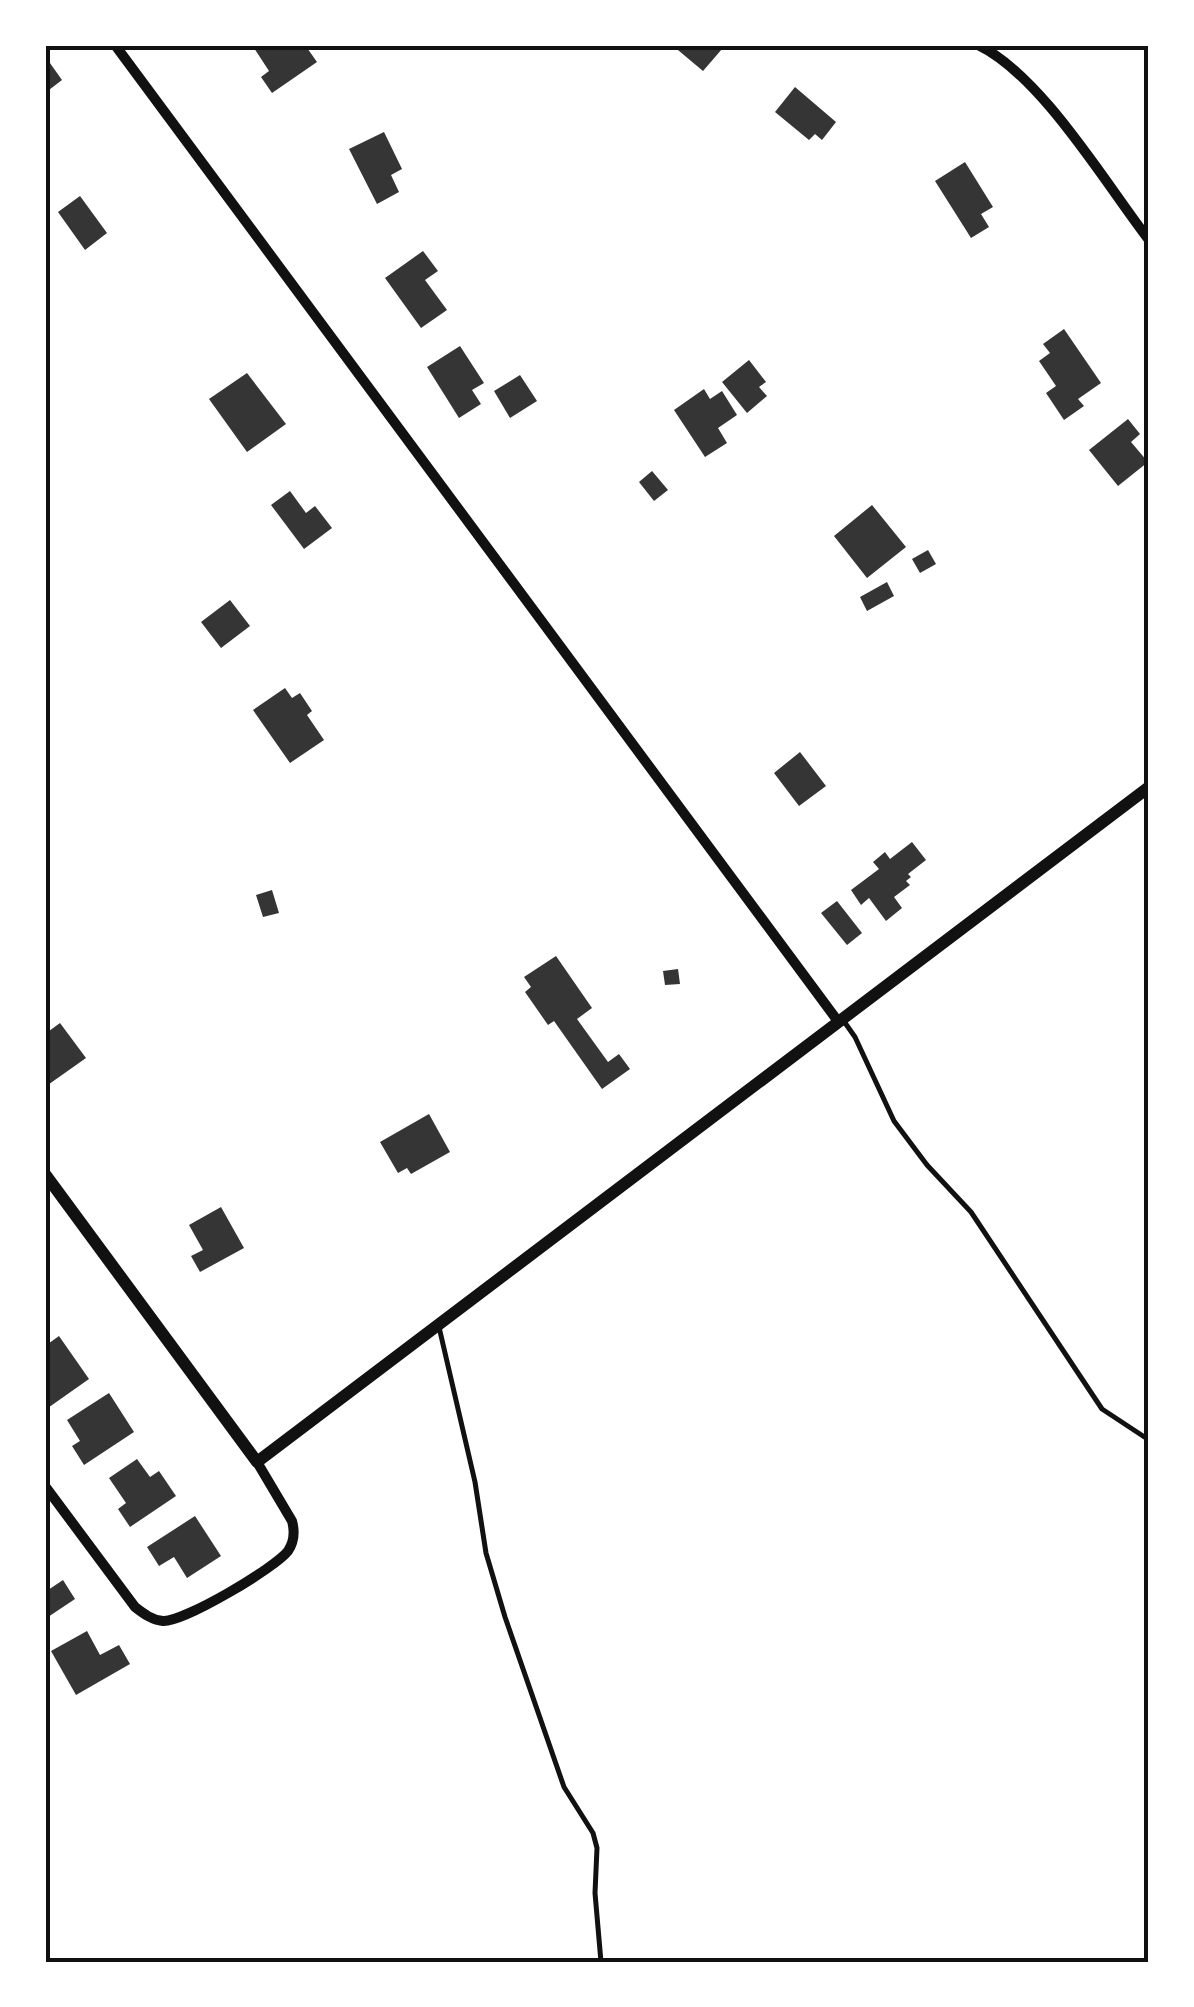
<svg xmlns="http://www.w3.org/2000/svg" width="1194" height="2007" font-family="'Crimson Pro',serif">
  <rect width="100%" height="100%" fill="#fff"/>
  <path fill="#353535" d="M258 45H305L317 62 272 93 261 77 269 71 254 48Z
    M672 45H717L722 49 703 71Z
    M45 56 62 80 45 93Z
    M795 87 836 122 822 140 815 134 809 140 775 112Z
    M384 132 402 169 391 175 399 192 377 204 349 149Z
    M965 162 993 207 981 214 989 227 971 238 935 181Z
    M80 196 107 233 85 250 58 212Z
    M423 251 438 271 425 280 447 310 421 328 385 278Z
    M1064 329 1101 383 1078 399 1084 406 1064 420 1046 393 1056 386 1039 361 1050 353 1043 344Z
    M460 346 484 383 472 390 481 404 459 418 427 367Z
    M749 360 766 382 759 387 767 396 747 413 722 382Z
    M247 373 286 424 247 452 209 399Z
    M520 375 537 401 510 418 494 391Z
    M704 389 710 399 722 391 737 415 718 428 727 443 705 457 674 410Z
    M1128 419 1140 434 1131 442 1148 462 1118 486 1089 450Z
    M652 471 668 490 654 501 639 482Z
    M290 491 306 513 315 506 332 528 304 549 271 505Z
    M872 505 906 547 867 578 834 536Z
    M928 550 936 564 920 573 912 559Z
    M887 582 894 596 867 611 860 597Z
    M230 600 250 626 221 648 201 622Z
    M285 688 292 698 300 693 312 711 307 715 324 740 290 763 253 710Z
    M800 752 826 786 799 806 774 773Z
    M912 842 926 860 908 874 911 877 906 881 910 885 894 897 902 908 886 921 869 898 861 905 851 890 879 869 873 862 885 852 890 859Z
    M272 890 279 913 263 917 256 895Z
    M837 901 862 933 847 945 821 913Z
    M556 956 592 1008 577 1019 608 1062 619 1054 630 1069 602 1089 554 1021 548 1025 525 992 531 987 524 977Z
    M678 969 680 984 665 985 663 971Z
    M60 1023 86 1058 45 1087V1034Z
    M429 1114 450 1152 411 1174 407 1168 398 1173 380 1142Z
    M221 1207 244 1248 200 1272 191 1256 203 1250 189 1225Z
    M59 1336 89 1379 45 1410V1346Z
    M109 1393 134 1432 84 1465 72 1446 80 1441 67 1420Z
    M137 1459 150 1477 159 1471 176 1496 130 1527 118 1509 126 1503 109 1478Z
    M195 1516 221 1556 187 1578 174 1557 159 1566 147 1547Z
    M63 1580 75 1599 45 1619V1592Z
    M87 1631 100 1655 119 1645 130 1664 76 1695 51 1651Z"/>
  <g fill="none" stroke-linecap="round" stroke-linejoin="round">
    <path stroke="#111" stroke-width="5" d="M843 1020 855 1037 894 1121 927 1165 971 1212 1102 1409 1149 1440
      M439 1327 475 1482 486 1553 505 1617 564 1787 593 1833 597 1848 595 1893 601 1962"/>
    <path stroke="#111" stroke-width="10" d="M115 45 837 1020
      M978 45C1041 75 1105 183 1149 240
      M45 1486 135 1607C144 1614 152 1620 163 1621 184 1622 275 1568 288 1551 294 1542 295 1532 292 1521L257 1462"/>
    <path stroke="#111" stroke-width="12" d="M45 1174 257 1462 1149 787"/>
  </g>
  <rect width="1194" height="2007" fill="none" stroke="#ffffff" stroke-width="95"/>
  <rect x="48" y="48" width="1098" height="1912" fill="none" stroke="#111" stroke-width="4"/>
</svg>
